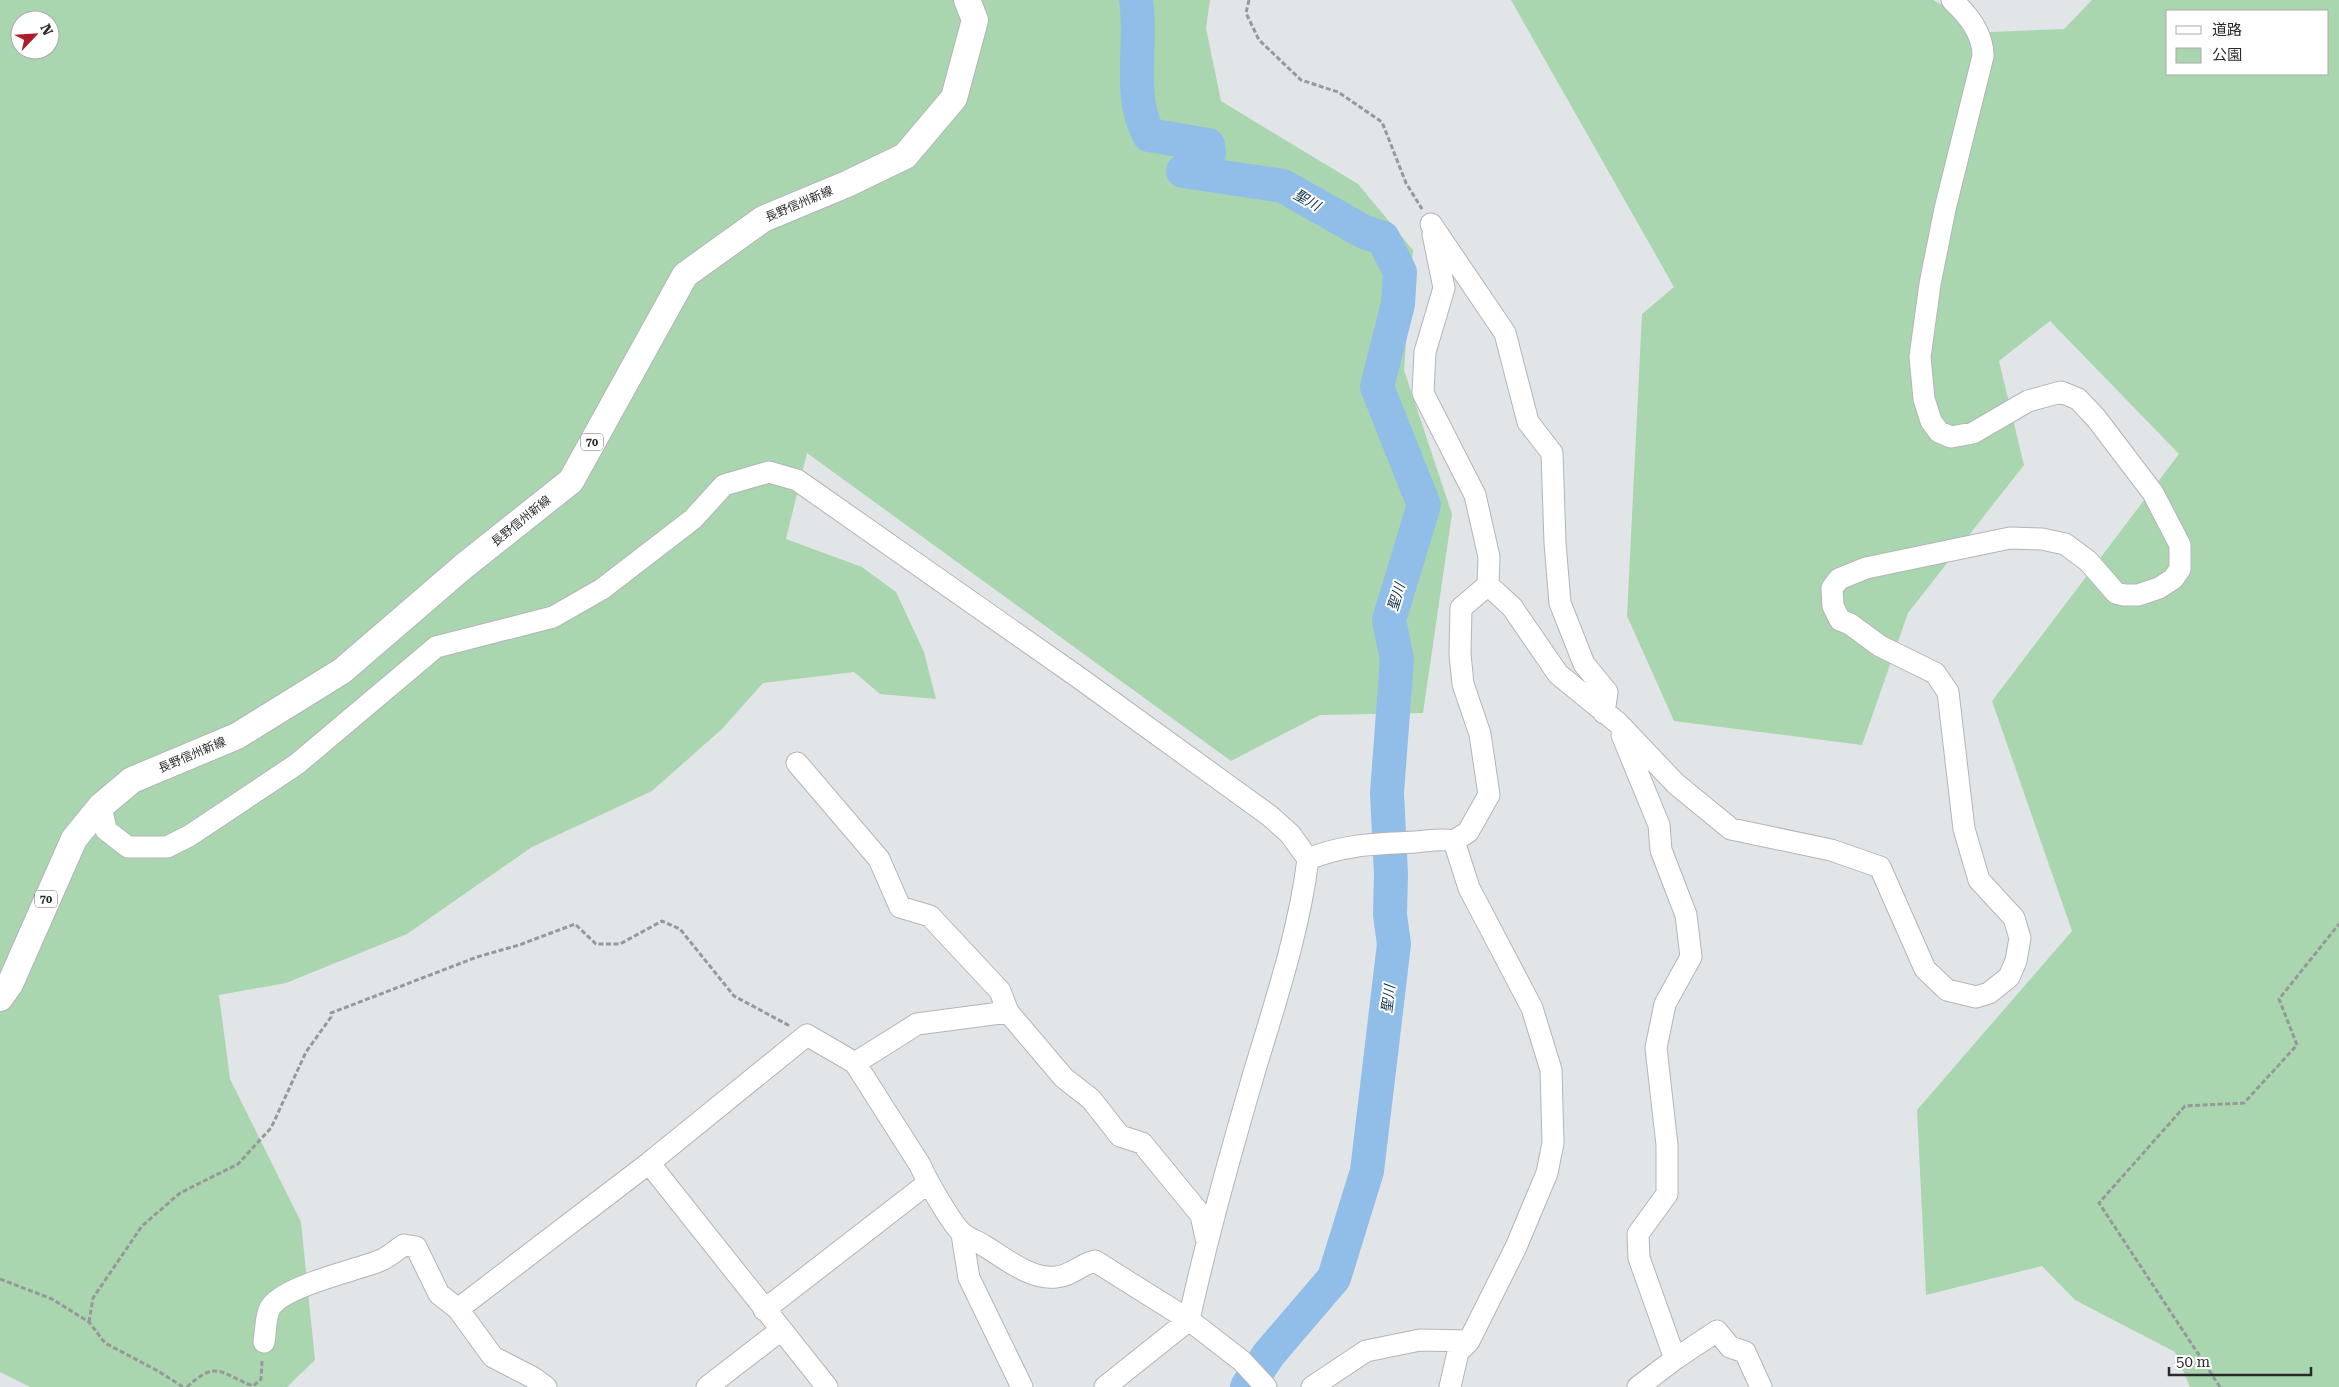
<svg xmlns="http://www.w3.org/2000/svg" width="2339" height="1387" font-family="'Roboto Serif','Noto Sans JP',serif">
  <rect width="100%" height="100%" fill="#e2e5e8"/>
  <path fill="#aad6af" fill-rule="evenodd" d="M0 0H1210L1206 28 1221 101 1358 184 1413 250 1404 370 1452 514 1423 713 1320 715 1231 761 807 453 786 539 862 567 896 592 924 652 936 699 880 694 854 672 763 683 722 729 652 791 532 847 407 934 286 983 219 995 230 1079 301 1222 315 1360 287 1387H30L0 1372ZM20 20H50V50H20Z
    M1511 0H1933L1990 32 2064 29 2092 0H2339V1387H2190L2175 1352 2075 1300 2042 1266 1926 1295 1917 1110 2072 931 1992 701 2179 454 2050 321 1999 361 2024 465 1908 613 1862 745 1674 721 1627 616 1642 314 1674 287ZM2168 11H2328V74H2168Z"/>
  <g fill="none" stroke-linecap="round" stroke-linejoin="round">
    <path stroke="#91bde9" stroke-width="34" d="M1136 0C1143 44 1127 94 1149 135L1208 145 1209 153 1183 171 1283 186 1364 232 1383 238 1400 272 1398 304 1377 387 1424 505 1389 620 1397 659 1387 793 1391 874 1390 915 1394 944 1367 1171 1334 1278 1269 1354 1247 1387"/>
    <defs>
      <path id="minor" d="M1431 224 1505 333 1528 422 1552 453 1555 543 1560 603 1584 664 1607 692 1604 713
        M1433 234 1444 288 1425 352 1423 393 1475 495 1489 557 1488 585
        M1622 735 1659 825 1661 850 1686 915 1691 957 1665 1004 1656 1048 1667 1145V1194L1638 1234 1639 1258 1675 1359
        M797 763 879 859 900 907 930 916 1000 991 1008 1012 1064 1078 1091 1099 1120 1136 1142 1143 1201 1215 1206 1238
        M101 806 106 830 128 847H167L189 836 297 764 436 647 553 617 602 589 693 519 724 485 769 472 797 480 1078 677 1270 816 1290 834 1308 859C1299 932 1275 1003 1254 1073 1230 1155 1207 1236 1189 1320L1242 1361 1266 1387
        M1454 841 1469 888 1532 1008 1551 1070 1553 1143 1547 1173 1516 1247 1469 1341
        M1308 859C1346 844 1375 844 1415 842 1429 841 1440 838 1454 841L1468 832 1489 795 1480 734 1463 684 1460 654 1461 608 1488 585 1512 607 1558 674 1618 723 1676 784 1731 829 1831 850 1880 867 1925 969 1947 990 1976 997 1989 993 2009 977 2016 961 2020 938 2014 918 1979 880 1964 829 1948 692 1935 673 1880 646 1850 624 1840 620 1833 606 1832 588 1839 579 1866 568 2010 538 2042 539 2065 544 2088 561 2116 593 2124 595H2138L2159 588 2173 579 2180 569V545L2153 493 2096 418 2078 399 2061 392 2028 401 1973 433 1951 437 1939 432 1931 421 1924 399 1920 357 1930 284 1945 209 1983 56C1983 33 1968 15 1952 0
        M855 1063 917 1024 1008 1012
        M649 1163 827 1387
        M962 1234 969 1278 1022 1387
        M458 1309 649 1163 807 1035 855 1063 920 1165C926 1179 952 1225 963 1234 969 1239 977 1241 983 1245 1005 1258 1030 1280 1056 1277 1071 1276 1081 1264 1095 1261L1189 1320 1105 1387
        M764 1310 928 1183
        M264 1342C266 1331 265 1318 270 1308 283 1286 354 1271 379 1261 388 1258 396 1250 404 1245L416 1247 439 1294 458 1309 493 1357 532 1377 546 1387
        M707 1387 781 1330
        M1312 1387 1366 1351 1420 1340 1469 1341 1458 1352 1450 1387
        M1638 1387 1675 1359 1717 1331 1730 1347 1745 1352 1761 1387"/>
      <path id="major" d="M0 998 10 984 74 839 101 806 132 780 237 736 342 671 464 566 571 481 685 275 763 219 847 184 905 156 954 98 975 20 967 0"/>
    </defs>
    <use href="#minor" stroke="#b2b5b8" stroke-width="23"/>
    <use href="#major" stroke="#b2b5b8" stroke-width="28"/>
    <path stroke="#96989a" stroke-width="3" stroke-dasharray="5 2.5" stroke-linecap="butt" d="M1249 0 1246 13 1259 40 1301 80 1338 92 1382 122 1406 183 1422 209
      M0 1279 52 1299 89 1322 105 1343 158 1371 183 1387
      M89 1322 93 1298 142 1226 180 1193 238 1164 271 1128 306 1052 331 1017V1013L477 957 519 945 575 924 596 944H620L662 921 680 929 734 996 790 1026
      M187 1387C217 1359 221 1374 253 1386L261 1379 262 1361
      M2220 1387 2099 1203 2185 1106 2244 1103 2297 1045 2279 999 2339 924"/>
    <use href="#minor" stroke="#fff" stroke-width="21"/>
    <use href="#major" stroke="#fff" stroke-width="26"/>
  </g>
  <g text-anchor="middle" stroke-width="4" stroke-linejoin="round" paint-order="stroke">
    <g fill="#fff" stroke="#696a6b" stroke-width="1">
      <rect x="581" y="433.5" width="22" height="17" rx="4"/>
      <rect x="35" y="890.5" width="22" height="17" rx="4"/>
    </g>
    <g font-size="11" font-weight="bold" fill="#292a2c">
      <text x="592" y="446">70</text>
      <text x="46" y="903">70</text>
    </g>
    <g font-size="12" fill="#292a2c" stroke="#fff">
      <text transform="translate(799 204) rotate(-23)" y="4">長野信州新線</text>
      <text transform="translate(521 521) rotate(-39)" y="4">長野信州新線</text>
      <text transform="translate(192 755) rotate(-23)" y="4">長野信州新線</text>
    </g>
    <g font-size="14" font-style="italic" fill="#0d2f4c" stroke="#fff">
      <text transform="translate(1307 200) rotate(30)" y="5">聖川</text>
      <text transform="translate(1396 597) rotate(-73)" y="5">聖川</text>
      <text transform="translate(1388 999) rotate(-83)" y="5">聖川</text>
    </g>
  </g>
  <rect x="2166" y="10" width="162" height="65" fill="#ffffff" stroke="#a9aaab"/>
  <rect x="2176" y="26" width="25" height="8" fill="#ffffff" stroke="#a9aaab"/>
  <text x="2212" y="35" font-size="15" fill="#292a2c">道路</text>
  <rect x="2176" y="48" width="25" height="15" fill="#aad6af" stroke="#a9aaab"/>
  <text x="2212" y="60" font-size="15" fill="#292a2c">公園</text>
  <g transform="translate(35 35) rotate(65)"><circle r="24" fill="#ffffff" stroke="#a9aaab"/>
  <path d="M0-4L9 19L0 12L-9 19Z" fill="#ae1b2c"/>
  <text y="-8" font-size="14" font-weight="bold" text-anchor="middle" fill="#292a2c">N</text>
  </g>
  <path d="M2169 1367v8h142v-8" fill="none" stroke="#292a2c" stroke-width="2.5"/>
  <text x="2176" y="1367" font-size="15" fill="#292a2c" stroke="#ffffff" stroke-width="4" paint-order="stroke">50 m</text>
</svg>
